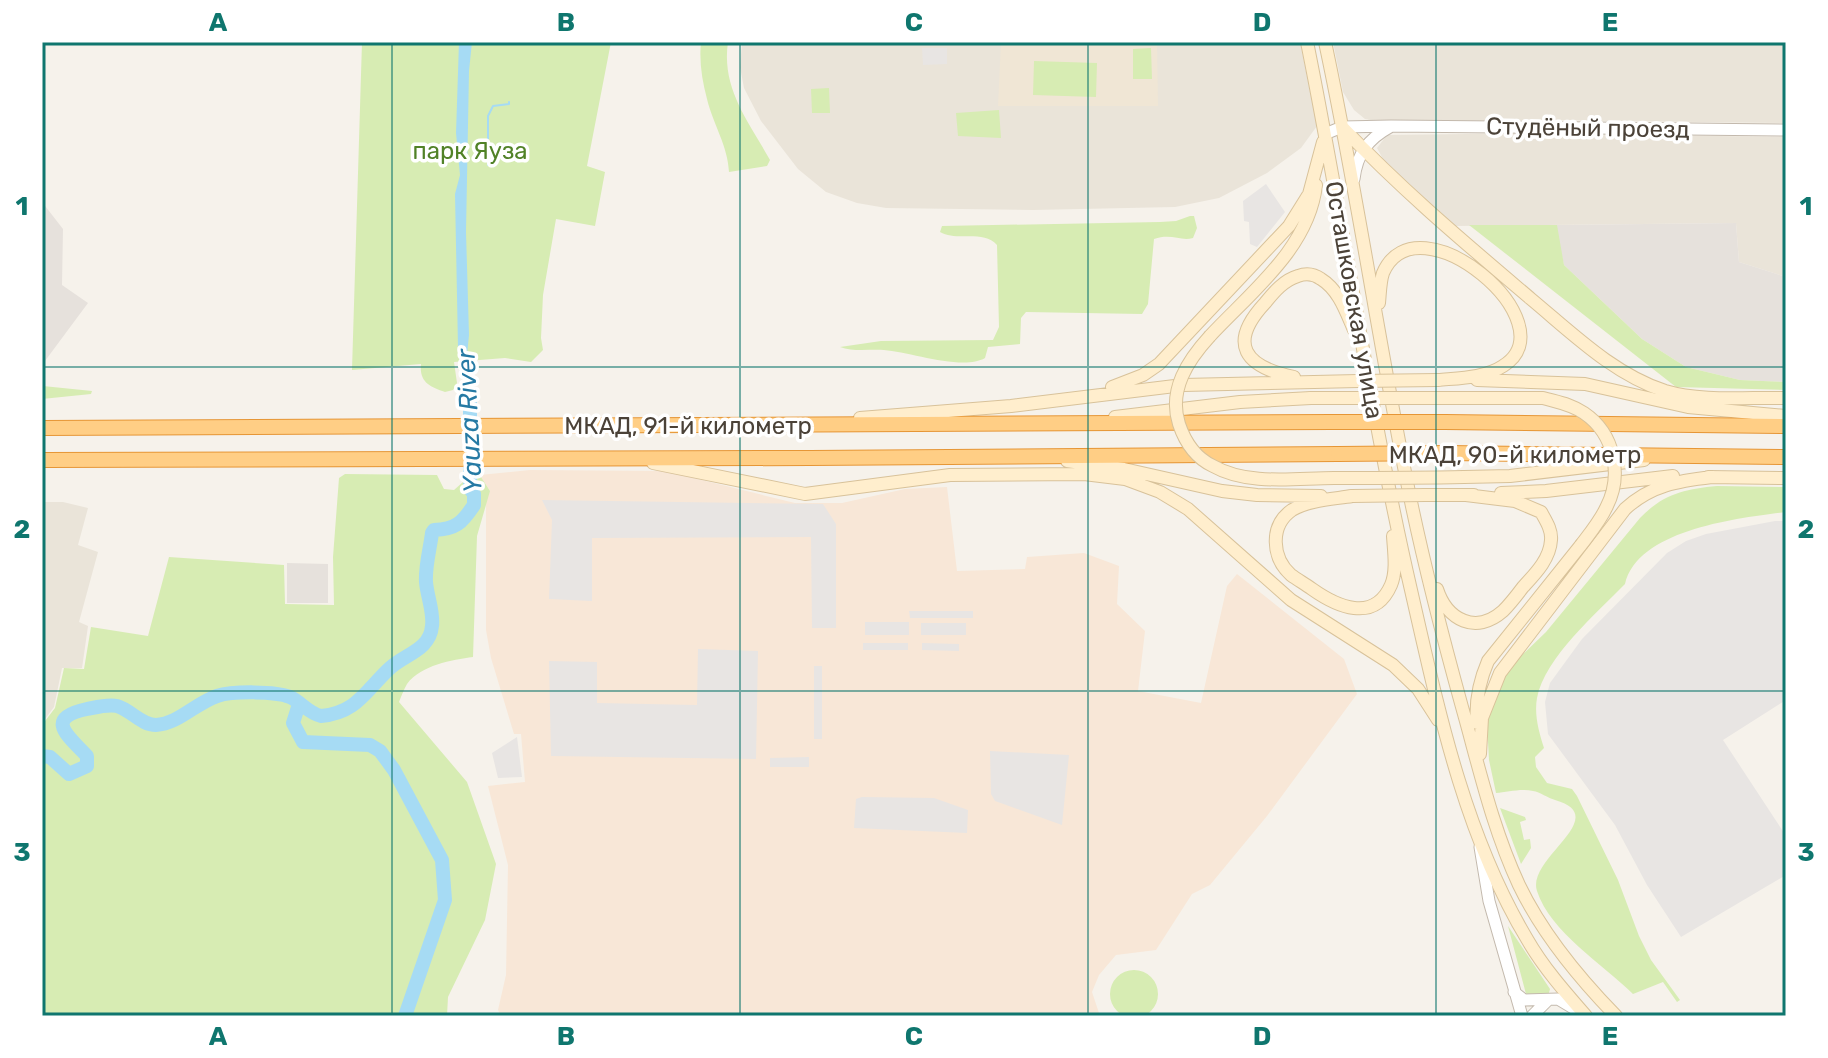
<svg xmlns="http://www.w3.org/2000/svg" width="1828" height="1058" font-family="Rubik,sans-serif">
  <rect width="100%" height="100%" fill="#f6f2eb"/>
  <path fill="#eae4d9" d="M742 42H1300L1317 126 1301 148 1267 173 1219 198 1175 207 1033 210 886 208 857 203 826 192 798 169 761 121 744 88 740 67Z
    M1333 42H1786V123L1539 120 1382 122 1365 119 1354 110 1343 92Z
    M1540 133 1786 137V277L1739 262 1736 223 1454 226 1389 170 1377 148 1387 135Z
    M42 502H63L88 508 78 545 98 552 79 622 88 626 82 668H62L54 707 42 723Z"/>
  <path fill="#f8e7d7" d="M530 470 665 471 795 503H842L905 489 947 487 957 571 1025 569 1027 557 1084 553 1119 566 1117 604 1145 631 1138 691 1201 703 1227 586 1237 574 1344 659 1357 694 1267 816 1210 885 1192 894 1156 950 1116 955 1099 975 1092 992 1100 1016H501L498 1010 506 975 508 865 488 786 525 782 521 734H514L491 658 486 630V498L490 491 481 477 470 476Z"/>
  <path fill="#e6e1dc" d="M42 202 63 229 62 285 88 303 42 365Z
    M1736 223 1739 262 1786 277V382L1740 380 1686 367 1642 339 1564 265 1557 236V225Z
    M287 563 328 564V603H287Z"/>
  <path fill="#f0e6d5" d="M1001 42H1157L1158 106H998Z"/>
  <path fill="#d7ecb3" d="M362 42H611L587 166 605 172 595 226 556 219 543 295 541 338 543 350 531 362 505 358 454 362 457 383 453 390 445 392C430 387 419 382 421 364L352 370Z
    M701 42H728C721 89 749 122 770 160L767 166 729 172C728 146 713 124 707 99 702 80 699 61 701 42Z
    M1151 48 1152 79H1133V49Z
    M1034 61 1097 63 1096 97 1033 95Z
    M829 88 830 113H812L811 89Z
    M999 110 1001 138 958 136 956 113Z
    M1190 216H1194L1197 228 1193 238C1181 242 1172 233 1154 239L1148 304 1142 314 1026 312 1021 318 1020 344 988 347 985 358C963 371 910 352 884 350 870 349 853 352 840 347L881 341 993 340 999 327 997 245C983 229 957 242 940 232L942 226 1160 222 1176 221Z
    M1469 225H1557L1564 265 1642 339 1686 367 1740 380 1786 382V390L1676 387Z
    M43 386 92 391 91 394 42 399Z
    M345 474 437 475 444 489 454 490 463 482 464 476 481 477 490 491 477 536 473 657C452 660 421 665 407 684 404 689 401 697 399 702L467 782 496 864 485 920 448 997 447 1016H42V725L55 708 64 668 84 669 91 627 148 636 169 557 284 565 285 604 334 605 333 557 339 478Z
    M1717 486 1786 487V512C1739 518 1638 529 1625 584 1597 613 1545 657 1537 698 1534 715 1539 732 1544 748L1535 757 1536 767 1547 783 1572 789 1577 796 1618 880 1639 936 1651 960 1680 1000 1677 1002 1663 982 1633 994C1604 965 1550 932 1537 891 1526 858 1614 817 1555 800 1548 798 1540 792 1533 791 1522 788 1507 792 1496 793L1489 760 1487 724 1494 697 1503 679 1517 660 1546 632 1640 518C1663 494 1685 489 1717 486Z
    M1500 808 1525 817 1526 820 1520 822 1524 840 1530 839 1531 848 1521 864Z
    M1508 926 1550 989 1548 996 1533 998 1526 994Z
    M1110 994a24 24 0 1 1 48 0a24 24 0 1 1-48 0Z"/>
  <path fill="#e8e5e3" d="M922 48H947V64L923 65Z
    M1266 184 1285 212 1257 247 1250 244 1249 222 1244 221 1243 201Z
    M542 500 823 504 836 524V628H812L811 537 592 538V601L549 599 552 520Z
    M1775 521H1786V700L1723 740 1786 836V875L1681 937 1647 885 1615 825 1548 734 1545 702 1550 683 1582 639 1667 553 1686 541 1706 534Z
    M909 611H973V618H910Z
    M865 622H909V635H865Z
    M921 623H966V635H921Z
    M863 643H908V650H863Z
    M922 643 959 644V651L922 650Z
    M698 649 758 651 756 759 551 756 549 661 597 662V703L697 705Z
    M814 666H822V739H814Z
    M517 737 522 777 498 778 492 753Z
    M990 751 1069 755 1062 825 995 801 991 794Z
    M809 757V767H770V758Z
    M862 797 934 798 968 810 967 833 854 828 856 799Z"/>
  <path fill="#a6dbf4" d="M459 42H472L469 71 466 232 469 335 467 355 474 396 473 411 464 410 467 387 461 373 458 347 455 194 460 175 456 133Z"/>
  <g fill="none" stroke-linecap="round" stroke-linejoin="round">
    <path stroke="#a6dbf4" stroke-width="2" d="M488 165V116L493 106 509 104V102"/>
    <path stroke="#a6dbf4" stroke-width="14" d="M299 704 293 723 303 742 370 745 380 751 394 770 442 860 445 900 405 1016
      M42 756 50 757 69 774 87 766V756C67 735 44 718 87 709 97 707 108 704 117 706 131 710 141 725 156 725 178 724 196 703 217 696 232 691 276 691 290 697 301 702 308 713 321 716 357 713 366 690 390 668 405 654 430 650 432 626 434 612 427 596 426 582 425 566 430 549 432 533L434 530C456 529 462 523 474 505V494L470 489V393"/>
    <defs>
      <path id="tertiary" d="M1325 134 1342 127 1391 126 1786 130
        M1354 179C1357 154 1368 139 1390 127
        M1480 847 1489 901 1522 1016
        M1514 992 1524 1000 1558 999 1578 1011
        M1532 1016 1547 1001"/>
      <path id="secondary" d="M1307 42C1344 224 1369 408 1411 590 1438 708 1464 834 1527 939 1543 967 1565 992 1586 1016
        M1325 42C1356 186 1377 332 1406 477 1421 554 1441 631 1462 707 1479 767 1492 827 1519 885 1542 933 1579 978 1616 1016
        M1342 127C1403 191 1464 242 1531 299 1572 333 1613 374 1665 391 1702 402 1747 397 1786 398
        M1379 303C1380 293 1380 282 1383 273 1417 194 1572 324 1503 366 1485 378 1459 378 1438 380
        M1210 336C1251 292 1309 248 1316 185
        M1294 377C1245 367 1227 344 1265 303 1274 292 1284 280 1298 276 1306 273 1314 274 1321 279 1339 290 1346 312 1354 330
        M1477 380 1585 384 1688 407 1786 416
        M1112 387 1143 375 1159 364 1289 226 1309 194 1323 142
        M1115 417 1240 402 1311 398
        M860 418 1011 406 1183 385 1358 381
        M1067 461 1124 469 1222 491 1257 495 1321 496
        M653 463 805 494 950 475 1084 474 1125 479 1160 492 1188 509 1291 600 1393 665 1418 689 1438 720
        M1464 477 1510 476 1644 460
        M1708 477 1786 478
        M1501 493 1546 491 1673 476
        M1425 495H1474
        M1352 496C1334 499 1308 500 1292 510 1269 526 1272 558 1291 575 1298 580 1305 584 1312 589 1336 606 1374 624 1391 585 1397 571 1394 552 1393 536
        M1437 589C1447 620 1476 635 1503 611 1510 604 1517 595 1523 587 1535 574 1550 559 1551 540 1552 530 1546 521 1541 512L1515 501 1466 495
        M1477 723C1475 701 1479 682 1488 661L1581 545
        M1480 754 1482 718 1500 673 1625 509C1651 485 1678 481 1712 477"/>
      <path id="trunk" d="M1445 422 1786 426
        M42 428 1333 422
        M1448 453 1786 457
        M42 460 810 458 1338 454"/>
    </defs>
    <use href="#tertiary" stroke="#c3b9ad" stroke-width="13"/>
    <use href="#secondary" stroke="#d8c29a" stroke-width="14"/>
    <use href="#trunk" stroke="#e69636" stroke-width="16"/>
    <use href="#tertiary" stroke="#fff" stroke-width="11"/>
    <use href="#secondary" stroke="#ffeecd" stroke-width="12"/>
    <use href="#trunk" stroke="#ffce85" stroke-width="14"/>
    <defs>
      <path id="secondary-bridge" d="M1210 336C1188 360 1168 390 1179 424 1185 442 1196 458 1213 466 1248 486 1296 478 1334 478 1377 478 1421 478 1464 477
        M1358 381 1438 380
        M1311 398H1543C1557 402 1571 404 1584 413 1615 434 1623 476 1606 508 1600 521 1590 533 1581 545
        M1352 496 1425 495"/>
      <path id="trunk-bridge" d="M1333 422H1445
        M1338 454 1448 453"/>
    </defs>
    <use href="#secondary-bridge" stroke="#d8c29a" stroke-width="14" stroke-linecap="butt"/>
    <use href="#trunk-bridge" stroke="#e69636" stroke-width="16" stroke-linecap="butt"/>
    <use href="#secondary-bridge" stroke="#ffeecd" stroke-width="12"/>
    <use href="#trunk-bridge" stroke="#ffce85" stroke-width="14"/>
  </g>
  <path fill="none" stroke="#0f766e" stroke-width="2" stroke-opacity="0.55" d="M392 42V1016M740 42V1016M1088 42V1016M1436 42V1016M42 367H1786M42 691H1786"/>
  <g text-anchor="middle" stroke-width="7" stroke-linejoin="round" paint-order="stroke">
    <g font-size="24" fill="#4b4238" stroke="#fff">
      <text transform="translate(1588 128) rotate(1)" y="8">Студёный проезд</text>
      <text transform="translate(1354 300) rotate(80)" y="8">Осташковская улица</text>
      <text x="688" y="434">МКАД, 91-й километр</text>
      <text x="1515" y="463">МКАД, 90-й километр</text>
    </g>
    <g font-size="24" fill="#518227" stroke="#fff">
      <text x="470" y="159">парк Яуза</text>
    </g>
    <g font-size="26" font-style="italic" fill="#267aa4" stroke="#fff">
      <text transform="translate(469 421) rotate(-93)" y="9">Yauza River</text>
    </g>
  </g>
  <rect width="1828" height="1058" fill="none" stroke="#ffffff" stroke-width="88"/>
  <rect x="44" y="44" width="1740" height="970" fill="none" stroke="#0f766e" stroke-width="3"/>
  <g font-size="26" text-anchor="middle" font-weight="bold" fill="#0f766e">
    <text x="218" y="31">A</text>
    <text x="566" y="31">B</text>
    <text x="914" y="31">C</text>
    <text x="1262" y="31">D</text>
    <text x="1610" y="31">E</text>
    <text x="22" y="215">1</text>
    <text x="1806" y="215">1</text>
    <text x="22" y="538">2</text>
    <text x="1806" y="538">2</text>
    <text x="22" y="861">3</text>
    <text x="1806" y="861">3</text>
    <text x="218" y="1045">A</text>
    <text x="566" y="1045">B</text>
    <text x="914" y="1045">C</text>
    <text x="1262" y="1045">D</text>
    <text x="1610" y="1045">E</text>
  </g>
</svg>
